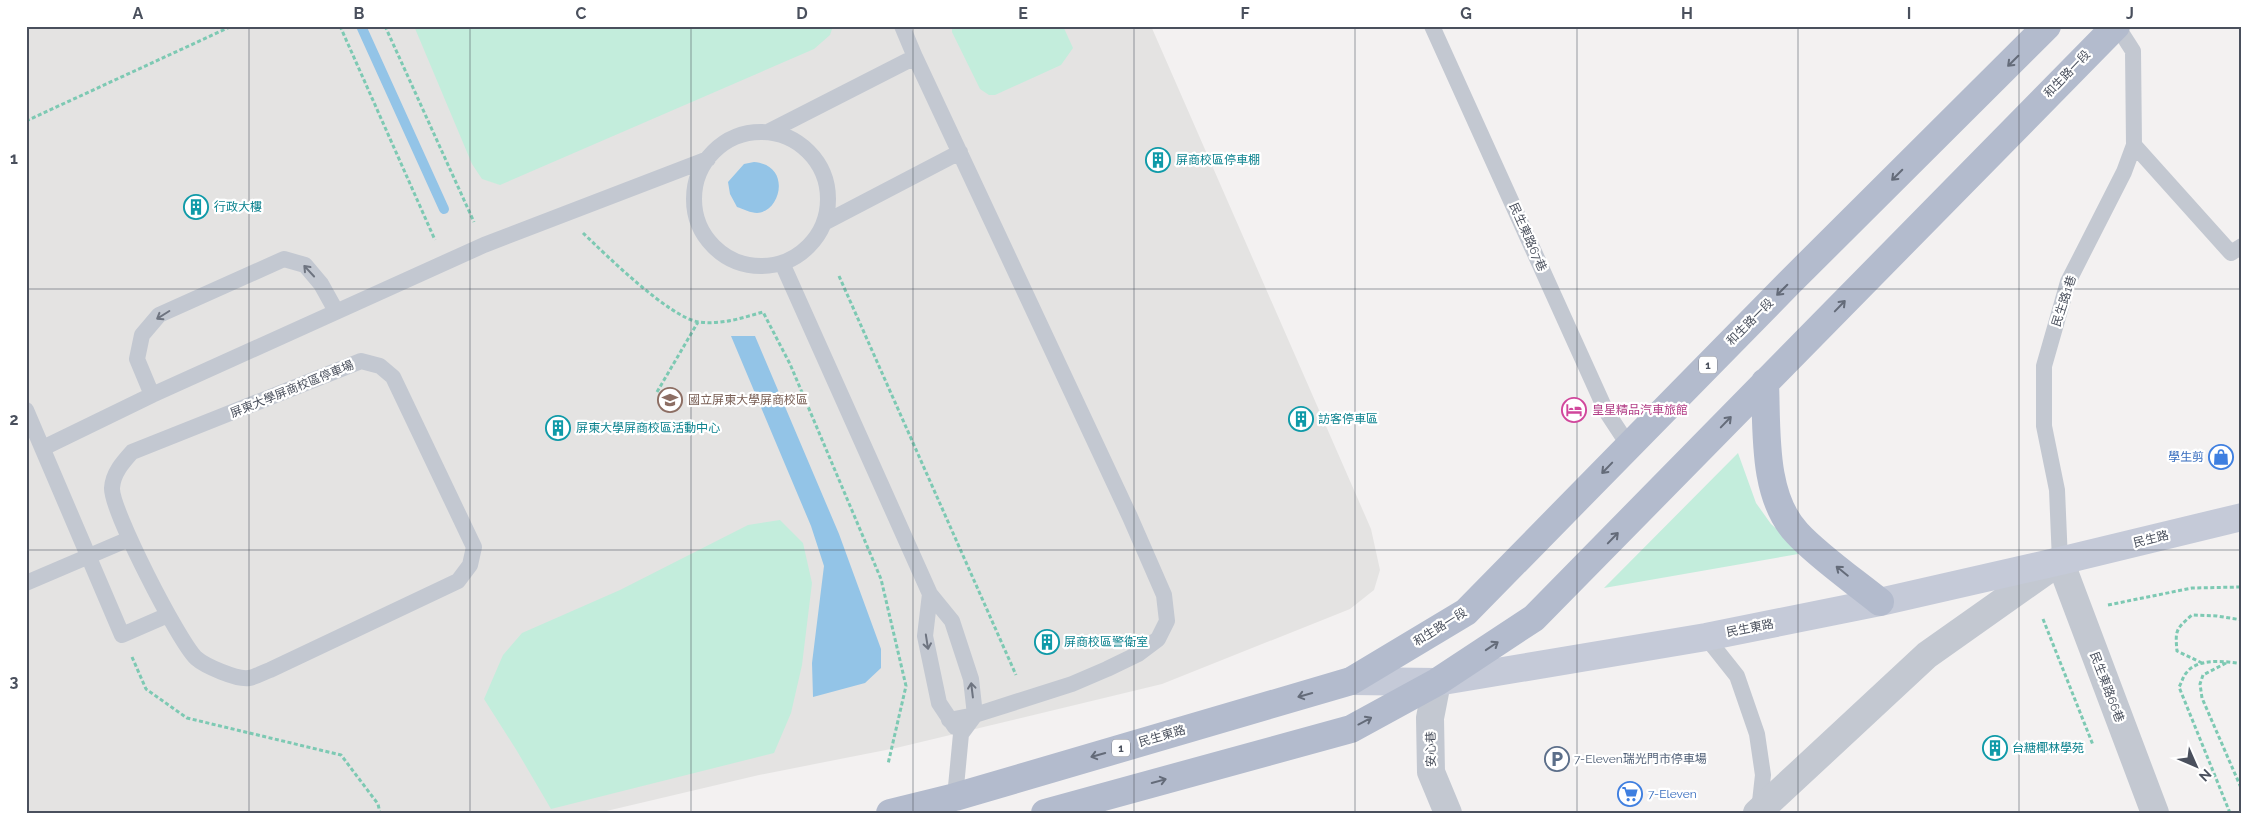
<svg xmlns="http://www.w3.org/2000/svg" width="2268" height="839" font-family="Raleway,'Noto Sans TC',sans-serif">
  <rect width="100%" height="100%" fill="#f3f1f1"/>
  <path fill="#e4e3e2" d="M26 26H1151L1371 529 1380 570 1374 590 1350 609 1162 684 896 748 759 775 598 813H26Z"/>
  <path fill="#c3eddc" d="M414 26H833L830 35 814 49 500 185 482 179 472 164Z
    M952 26H1063L1073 48 1061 65 995 95H989L980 89 952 32Z
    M1738 453 1756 503 1771 524 1804 553 1604 588Z
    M780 520 803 543 812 583 802 665 791 713 774 753 551 809 517 751 484 699 503 655 522 633 620 590 748 525Z"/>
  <path fill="#93c4e7" d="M754 162C792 165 781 212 757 213 751 213 743 209 737 207L730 194 728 182 744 164Z
    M731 336H755L839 534 881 649V668L865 683 813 697 812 663 824 566 811 526Z"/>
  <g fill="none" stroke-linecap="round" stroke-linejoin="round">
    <path stroke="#93c4e7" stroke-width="10" d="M361 26 444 209"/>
    <path stroke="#7dc9b3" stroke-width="3" stroke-dasharray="4 2.5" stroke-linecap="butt" d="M340 26 435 240
      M385 26 474 222
      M26 121 232 26
      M583 233C606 255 670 318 699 322 721 325 742 318 763 312L790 364 881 579 906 686 888 764
      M839 276 1016 675
      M657 392 698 322
      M2108 605 2192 588 2242 587
      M2043 619 2093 745
      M132 657 146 689 187 718 341 755 378 804 380 813
      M2202 663 2177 651C2175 630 2176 629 2192 615L2217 616 2242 620
      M2226 663 2203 675 2200 684 2202 698 2242 790
      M2230 813 2179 687C2182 682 2183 676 2187 672 2198 658 2226 661 2242 664"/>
    <path stroke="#c3c8d1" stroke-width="16" d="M1432 26 1606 411 1629 446
      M915 57 1130 517 1164 595 1167 621 1158 639 1138 654 1107 669 1072 684 975 715 949 720
      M768 132 915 57 902 26
      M694 199a67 67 0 1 1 134 0a67 67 0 1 1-134 0Z
      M2134 145 2231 253 2242 246
      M824 223 960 152
      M782 263 930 594 952 621 971 679 975 715 961 734 955 797
      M361 361 380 366 393 377 474 547 470 565 458 581 270 670C264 672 256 677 249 678 237 680 205 666 196 658 179 642 111 510 112 488 113 473 123 462 132 452Z
      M152 395 137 359 142 335 159 315 284 259 305 265 321 284 336 311
      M26 410 122 635 168 615
      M43 448 152 395 484 245 708 159
      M2060 561 2057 490 2044 426V366L2068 282 2124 172 2134 145 2133 51 2117 26
      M26 583 129 539
      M930 594 925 636 939 703 955 727
      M1706 637 1737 676 1757 734 1763 775 1759 811"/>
    <path stroke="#c3c8d1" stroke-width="28" d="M1437 682 1430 718 1431 772 1448 813
      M1757 813 1927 655 2060 561 2155 813"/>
    <path stroke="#c5cad8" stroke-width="28" d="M1351 681 1437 682 1706 637 1880 602 2060 561 2242 517"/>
    <path stroke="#b3bbcd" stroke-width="28" d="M1765 382C1767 430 1762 496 1797 533 1818 556 1854 581 1880 602
      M890 813 955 797 1351 681 1466 612 1789 283 2047 26
      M1045 813 1351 729 1437 682 1534 618 2116 26"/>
  </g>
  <defs><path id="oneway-shaft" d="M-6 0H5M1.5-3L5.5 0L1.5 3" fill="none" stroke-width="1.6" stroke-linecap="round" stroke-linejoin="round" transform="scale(1.25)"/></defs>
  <g stroke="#646b79">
    <use href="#oneway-shaft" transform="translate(2013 61) rotate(135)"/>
    <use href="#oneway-shaft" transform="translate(1897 175) rotate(135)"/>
    <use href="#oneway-shaft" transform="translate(1782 290) rotate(135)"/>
    <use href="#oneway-shaft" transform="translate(1840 306) rotate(-46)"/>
    <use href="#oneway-shaft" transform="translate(1726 422) rotate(-46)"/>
    <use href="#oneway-shaft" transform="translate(1607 468) rotate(134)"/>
    <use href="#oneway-shaft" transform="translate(1613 538) rotate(-46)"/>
    <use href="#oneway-shaft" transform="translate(1842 571) rotate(-141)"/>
    <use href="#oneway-shaft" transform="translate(1492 646) rotate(-34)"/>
    <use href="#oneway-shaft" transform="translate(1305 695) rotate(164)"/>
    <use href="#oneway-shaft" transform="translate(1365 721) rotate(-28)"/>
    <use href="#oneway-shaft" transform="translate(1098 755) rotate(164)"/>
    <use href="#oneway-shaft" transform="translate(1159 781) rotate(-15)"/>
  </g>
  <g stroke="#6e7480">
    <use href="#oneway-shaft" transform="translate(309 271) rotate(-133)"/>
    <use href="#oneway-shaft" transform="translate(163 315) rotate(148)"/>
    <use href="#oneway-shaft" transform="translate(927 642) rotate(81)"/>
    <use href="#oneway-shaft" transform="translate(972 690) rotate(-97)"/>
  </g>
  <path fill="none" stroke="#4a505d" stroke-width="1" stroke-opacity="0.55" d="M249 26V813M470 26V813M691 26V813M913 26V813M1134 26V813M1355 26V813M1577 26V813M1798 26V813M2019 26V813M26 289H2242M26 550H2242"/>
  <defs>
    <symbol id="building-ring" viewBox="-11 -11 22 22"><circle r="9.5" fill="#fff" stroke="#0f9aa8" stroke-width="1.5"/><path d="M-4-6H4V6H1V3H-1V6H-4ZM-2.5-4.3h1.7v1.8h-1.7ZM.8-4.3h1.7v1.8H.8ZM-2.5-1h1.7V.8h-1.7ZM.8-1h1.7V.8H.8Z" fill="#0f9aa8"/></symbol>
    <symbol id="university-ring" viewBox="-11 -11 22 22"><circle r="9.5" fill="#fff" stroke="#8d6e63" stroke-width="1.5"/><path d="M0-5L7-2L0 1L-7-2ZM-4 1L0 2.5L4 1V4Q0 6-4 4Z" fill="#8d6e63"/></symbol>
    <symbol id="hotel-ring" viewBox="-11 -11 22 22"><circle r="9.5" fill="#fff" stroke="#d1479c" stroke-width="1.5"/><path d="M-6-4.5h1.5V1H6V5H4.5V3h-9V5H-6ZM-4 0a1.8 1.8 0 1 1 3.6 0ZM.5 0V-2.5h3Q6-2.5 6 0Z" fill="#d1479c"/></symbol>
    <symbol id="shop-ring" viewBox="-11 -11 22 22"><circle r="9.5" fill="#fff" stroke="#3f7fe0" stroke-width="1.5"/><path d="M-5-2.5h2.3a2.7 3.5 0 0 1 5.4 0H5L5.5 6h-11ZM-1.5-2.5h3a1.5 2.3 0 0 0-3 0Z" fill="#3f7fe0"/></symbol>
    <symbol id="parking-ring" viewBox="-11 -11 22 22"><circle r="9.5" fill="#fff" stroke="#5c6f8a" stroke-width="1.5"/><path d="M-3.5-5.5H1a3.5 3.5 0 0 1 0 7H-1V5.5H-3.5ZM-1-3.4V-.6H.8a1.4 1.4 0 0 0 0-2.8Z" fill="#5c6f8a"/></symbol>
    <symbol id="supermarket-ring" viewBox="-11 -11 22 22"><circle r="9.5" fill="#fff" stroke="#3f7fe0" stroke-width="1.5"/><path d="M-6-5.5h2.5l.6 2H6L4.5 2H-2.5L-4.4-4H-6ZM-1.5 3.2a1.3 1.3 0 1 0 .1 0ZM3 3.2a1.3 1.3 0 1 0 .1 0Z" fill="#3f7fe0"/></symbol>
  </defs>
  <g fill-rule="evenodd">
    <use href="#building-ring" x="1144" y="146" width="28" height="28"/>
    <use href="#building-ring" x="182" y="193" width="28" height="28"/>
    <use href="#university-ring" x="656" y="386" width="28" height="28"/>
    <use href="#hotel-ring" x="1560" y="396" width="28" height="28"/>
    <use href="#building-ring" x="1287" y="405" width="28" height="28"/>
    <use href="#building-ring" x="544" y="414" width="28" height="28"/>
    <use href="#shop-ring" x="2207" y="443" width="28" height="28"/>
    <use href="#building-ring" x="1033" y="628" width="28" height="28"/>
    <use href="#building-ring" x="1981" y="734" width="28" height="28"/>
    <use href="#parking-ring" x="1543" y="745" width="28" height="28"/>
    <use href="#supermarket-ring" x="1616" y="780" width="28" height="28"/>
  </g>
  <g text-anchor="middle" stroke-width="4.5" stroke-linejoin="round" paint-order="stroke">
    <g fill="#fff" stroke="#80848e" stroke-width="1">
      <rect x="1699" y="356.5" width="18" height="17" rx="4"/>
      <rect x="1112" y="739.5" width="18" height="17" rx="4"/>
    </g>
    <g font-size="11" font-weight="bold" fill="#4a505d">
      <text x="1708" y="369">1</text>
      <text x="1121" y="752">1</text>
    </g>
    <g font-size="12" fill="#4a505d" stroke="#fff">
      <text transform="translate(2067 74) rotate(-46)" y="4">和生路一段</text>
      <text transform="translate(1528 237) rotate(66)" y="4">民生東路67巷</text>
      <text transform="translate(2064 301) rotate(-72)" y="4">民生路1巷</text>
      <text transform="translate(1750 322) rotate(-45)" y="4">和生路一段</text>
      <text transform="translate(292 389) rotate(-22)" y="4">屏東大學屏商校區停車場</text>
      <text transform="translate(2151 539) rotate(-14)" y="4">民生路</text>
      <text transform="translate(1440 627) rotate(-32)" y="4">和生路一段</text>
      <text transform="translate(1750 628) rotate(-11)" y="4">民生東路</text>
      <text transform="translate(2107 687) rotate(69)" y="4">民生東路66巷</text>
      <text transform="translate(1162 736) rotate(-16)" y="4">民生東路</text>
      <text transform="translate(1431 749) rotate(-91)" y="4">安心巷</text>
    </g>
    <g font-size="12" fill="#0d838f" stroke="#fff" text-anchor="start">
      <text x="1176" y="164">屏商校區停車棚</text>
      <text x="214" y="211">行政大樓</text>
      <text x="1318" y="423">訪客停車區</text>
      <text x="576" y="432">屏東大學屏商校區活動中心</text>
      <text x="1064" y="646">屏商校區警衛室</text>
      <text x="2012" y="752">台糖椰林學苑</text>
    </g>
    <g font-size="12" fill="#785e54" stroke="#fff" text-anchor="start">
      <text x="688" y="404">國立屏東大學屏商校區</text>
    </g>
    <g font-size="12" fill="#b23c85" stroke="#fff" text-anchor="start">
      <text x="1592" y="414">皇星精品汽車旅館</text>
    </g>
    <g font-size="12" fill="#366cbe" stroke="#fff" text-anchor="end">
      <text x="2204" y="461">學生剪</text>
      <text x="1648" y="798" text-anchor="start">7-Eleven</text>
    </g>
    <g font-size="12" fill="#4e5e75" stroke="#fff" text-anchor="start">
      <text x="1574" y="763">7-Eleven瑞光門市停車場</text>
    </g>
  </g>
  <rect width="2268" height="839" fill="none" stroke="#ffffff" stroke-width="55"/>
  <g transform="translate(2196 766) rotate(135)" stroke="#ffffff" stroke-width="4" paint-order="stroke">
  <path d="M0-4L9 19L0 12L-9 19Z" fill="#4a505d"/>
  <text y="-8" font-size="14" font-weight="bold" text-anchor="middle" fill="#4a505d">N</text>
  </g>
  <rect x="28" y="28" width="2212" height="784" fill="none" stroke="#4a505d" stroke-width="2"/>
  <g font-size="16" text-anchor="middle" font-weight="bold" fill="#4a505d">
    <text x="138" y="19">A</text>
    <text x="359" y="19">B</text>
    <text x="581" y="19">C</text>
    <text x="802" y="19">D</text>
    <text x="1023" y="19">E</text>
    <text x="1245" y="19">F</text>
    <text x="1466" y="19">G</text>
    <text x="1687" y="19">H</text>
    <text x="1909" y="19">I</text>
    <text x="2130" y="19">J</text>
    <text x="14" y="164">1</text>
    <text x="14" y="425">2</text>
    <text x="14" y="687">3</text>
  </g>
</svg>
